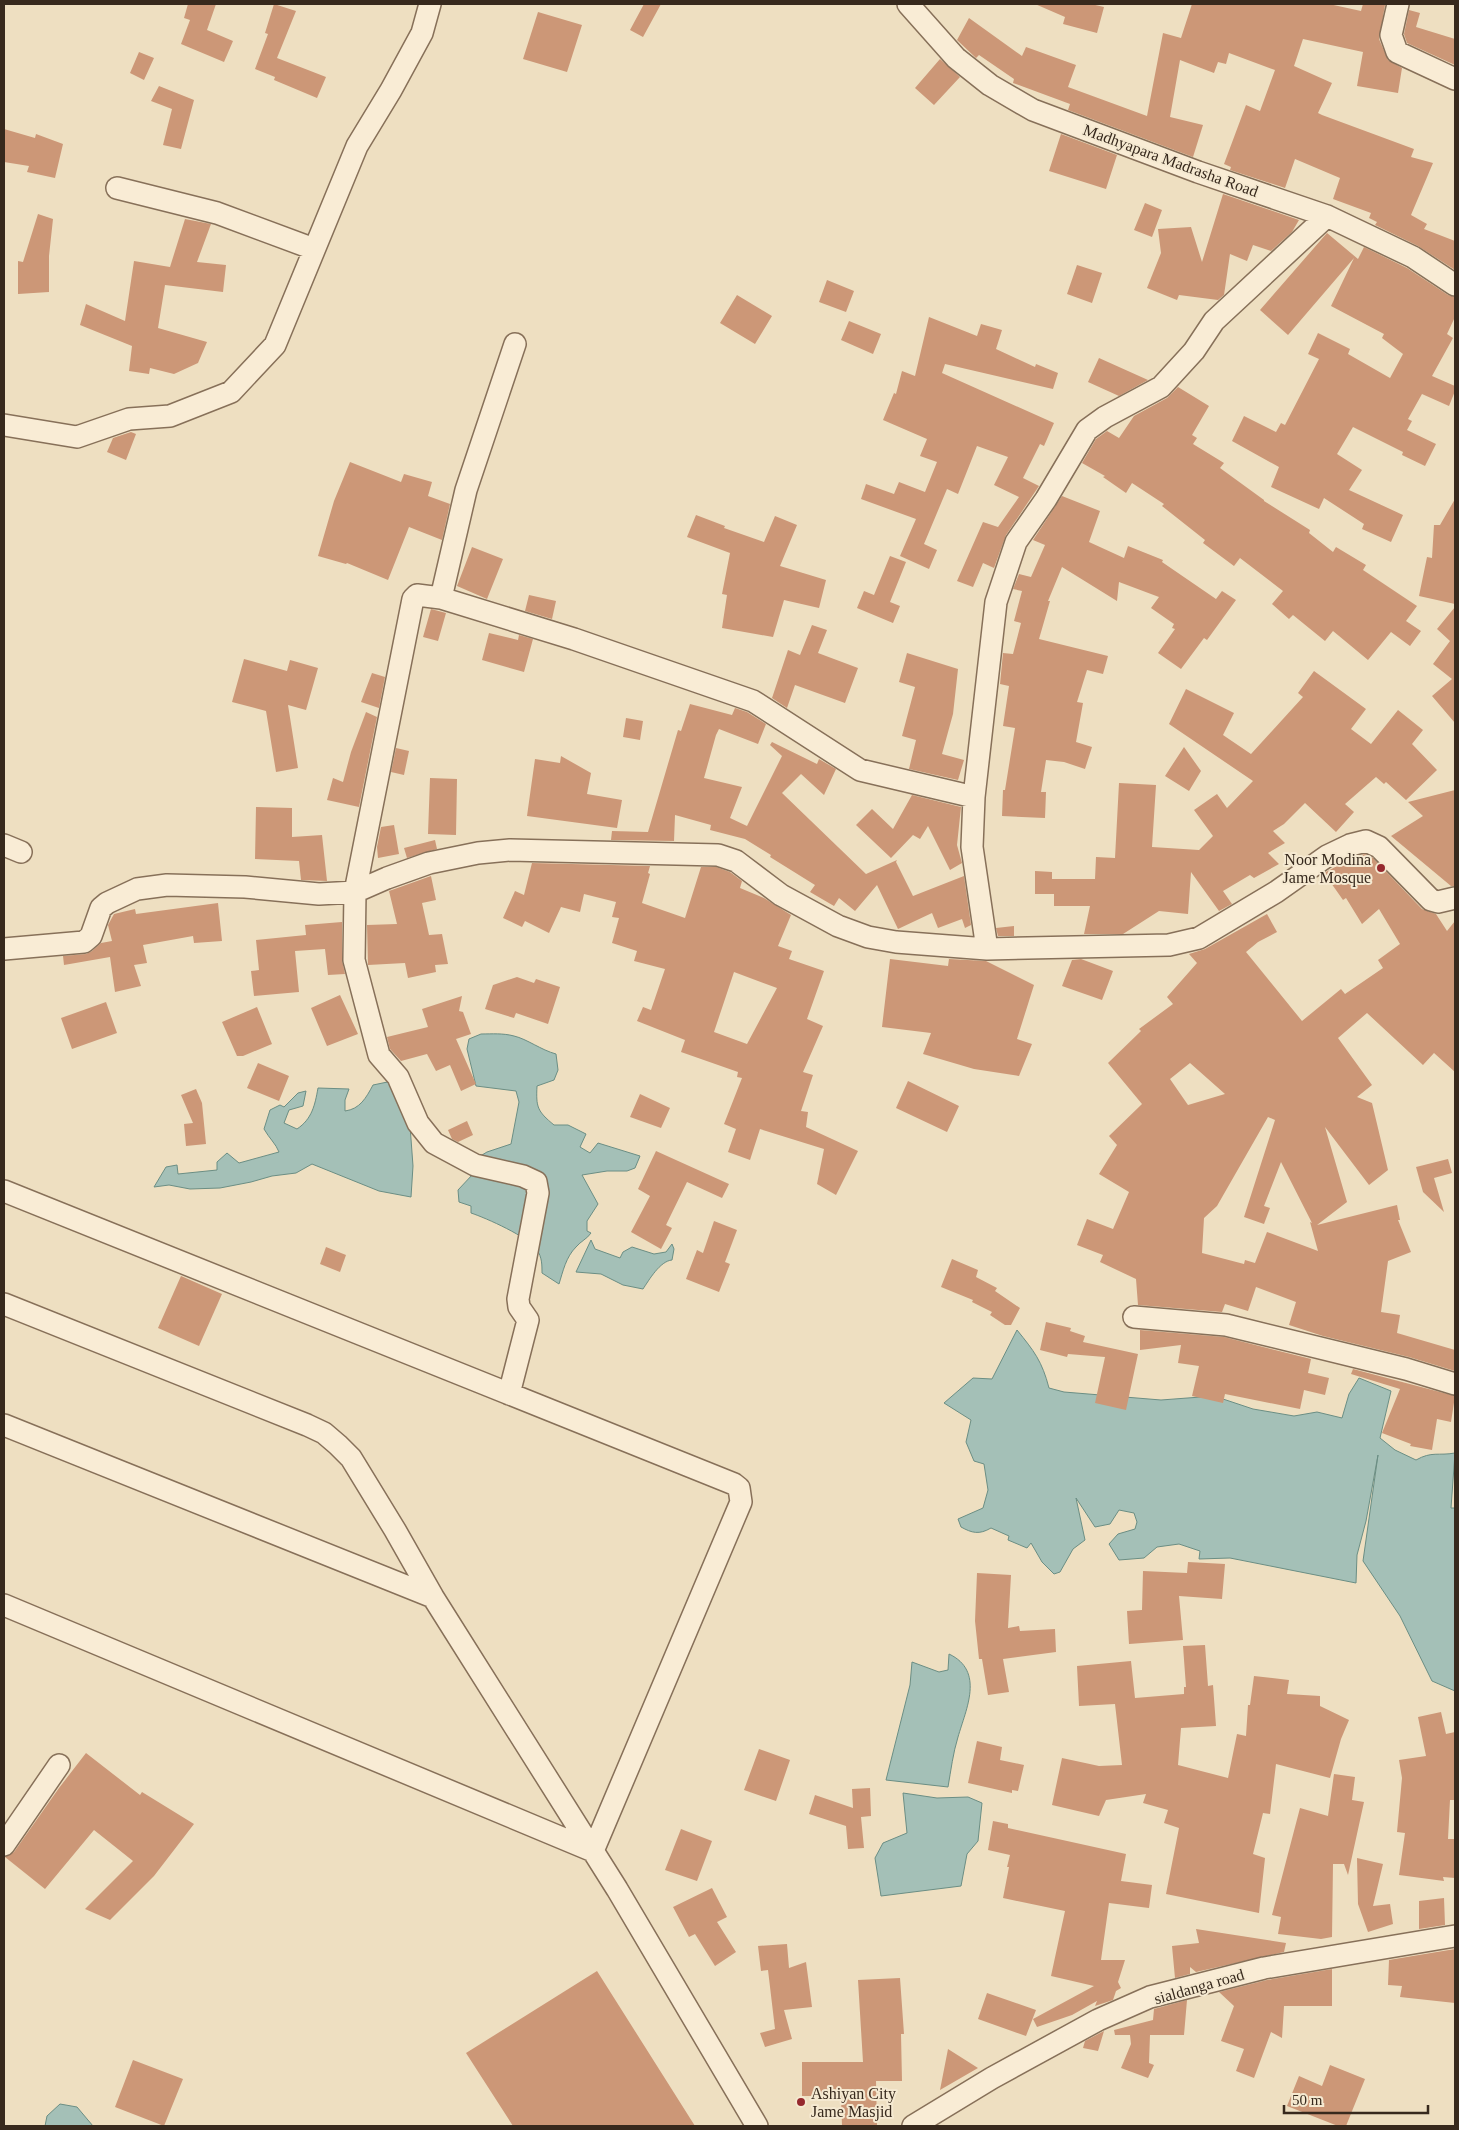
<svg xmlns="http://www.w3.org/2000/svg" width="1459" height="2130" font-family="Georgia,serif">
  <rect width="100%" height="100%" fill="#eedfc1"/>
  <path fill="#a4c0b7" stroke="#6b8e84" d="M481 1034C492 1034 503 1033 514 1036 527 1039 541 1050 556 1054L558 1070 554 1080 537 1086C536 1107 537 1111 554 1125H568L586 1134 580 1147 590 1153 598 1143 640 1156 635 1168 627 1171H607L582 1175 598 1204 587 1221V1231L591 1233C587 1239 581 1241 576 1247 566 1257 563 1271 559 1284L542 1273C542 1265 542 1257 537 1250 529 1237 486 1218 471 1213V1206L459 1202 458 1190 473 1174 477 1158 487 1152 511 1144 519 1102 516 1091 476 1086 467 1049 469 1039Z
    M397 1080 409 1112 413 1166 411 1197 379 1191 312 1164 296 1173 272 1176 251 1182 220 1188 190 1189 169 1185 154 1187 166 1167 177 1165 178 1174 217 1170V1162L227 1153 239 1163 279 1152C276 1144 269 1138 264 1129L270 1110 280 1105 284 1107 298 1093 306 1091 303 1106 289 1110 284 1123 297 1129C312 1119 315 1105 318 1088L349 1089 345 1100V1111C360 1109 366 1098 373 1085Z
    M591 1240 595 1249 620 1258 623 1252 632 1247 654 1254 666 1252 672 1244 674 1249 672 1260C660 1261 649 1280 643 1289L623 1285 601 1274 576 1272Z
    M1017 1330C1034 1351 1042 1361 1049 1388L1064 1392 1161 1400 1214 1396 1253 1409 1294 1416 1317 1412 1342 1418 1349 1394 1359 1378 1391 1391 1380 1438 1395 1450 1416 1460C1432 1451 1438 1456 1455 1453L1451 1508H1455V1691L1432 1681 1400 1616 1363 1561 1378 1455 1366 1521 1357 1555 1356 1583 1230 1558 1199 1559 1200 1551 1179 1544 1157 1547 1144 1558 1119 1560 1109 1544 1118 1534 1135 1529 1137 1522 1134 1513 1119 1510 1110 1524 1095 1527 1076 1498 1085 1540 1073 1549 1060 1572 1054 1574 1042 1562 1031 1543 1027 1548 1008 1540 1009 1536 991 1528C979 1535 972 1533 961 1527L958 1519 983 1508 988 1490 984 1464 974 1461 966 1442 971 1420 944 1403 973 1378 992 1379Z
    M949 1654C985 1671 966 1709 958 1737 953 1753 951 1770 948 1787L886 1780 910 1685 912 1662 939 1672 948 1670Z
    M903 1793 937 1798 968 1797 982 1803 978 1841 967 1854 961 1886 881 1896 875 1858 883 1843 907 1833Z
    M60 2104 77 2107 93 2126H45L47 2116Z"/>
  <path fill="#cc9777" fill-rule="evenodd" d="M188 4H216L207 30 233 41 224 62 181 44 190 20 184 18Z
    M274 4 296 11 277 58 326 77 317 98 274 80 275 77 255 69 268 34 265 33Z
    M644 4H661L643 37 630 30Z
    M1035 4H1091L1104 7 1097 33 1063 24 1065 17Z
    M1192 4H1329L1361 11 1363 4 1385 5 1379 39 1388 60 1402 68 1398 93 1357 86 1363 52 1303 39 1294 66 1332 83 1318 113 1322 115 1414 149 1411 157 1433 163 1411 215 1427 224 1424 229 1455 241V270L1418 246 1375 225 1377 222 1369 218 1371 213 1333 199 1340 178 1295 159 1285 188 1230 170 1231 167 1224 164 1246 105 1260 111 1275 70 1229 53 1226 64 1218 62 1214 73 1180 60 1170 117 1203 125 1193 157 1068 110 1070 104 1013 83 1014 79 979 55 976 58 957 40 969 18 1022 56 1026 47 1076 65 1068 87 1147 116 1163 33 1181 38Z
    M1409 10 1420 13 1416 27 1455 39V65L1407 43 1404 34Z
    M538 12 582 25 567 72 523 59Z
    M139 52 154 58 144 80 130 73Z
    M940 59 960 77 934 105 915 88Z
    M159 86 194 100 181 149 163 145 172 109 151 101Z
    M4 129 35 138 36 134 63 144 55 178 27 172 29 166 4 162Z
    M1061 134 1117 155 1106 189 1049 171Z
    M1223 194 1299 220 1292 232 1271 251 1253 245 1247 261 1230 254 1224 295 1218 300 1179 295 1177 300 1147 288 1161 253 1158 229 1191 227 1202 262Z
    M1145 203 1162 210 1152 237 1134 230Z
    M38 214 53 219 49 256V292L18 294V261L23 262Z
    M185 219 211 224 197 262 226 265 223 292 165 285 158 328 207 342 198 363 174 374 150 368 149 374 129 371 132 346 80 325 86 304 125 321 134 261 170 267Z
    M1327 233 1358 259 1364 247 1407 268 1448 295 1455 297V317L1447 334 1453 338 1432 376 1455 386V391L1449 406 1422 394 1408 419 1412 421 1407 430 1436 444 1425 466 1402 455 1403 452 1353 427 1337 454 1362 470 1349 490 1403 515 1391 542 1362 529 1364 524 1324 498 1319 509 1271 487 1279 467 1232 441 1244 416 1276 432 1281 423 1285 425 1319 359 1308 354 1318 333 1350 349 1348 354 1390 378 1403 354 1382 338 1384 334 1331 306 1354 258 1288 335 1260 310Z
    M1077 265 1102 273 1092 303 1067 294Z
    M827 280 854 291 846 312 819 302Z
    M737 295 772 316 755 344 720 323Z
    M929 317 977 336 981 324 1002 330 996 349 1035 367 1036 364 1058 373 1053 389 945 364 942 373 1054 423 1044 446 1040 444 1023 478 1039 486 1006 535 994 568 983 563 973 587 957 581 983 522 998 527 1019 497 994 485 1008 457 977 446 958 494 947 489 924 544 937 550 929 569 900 556 916 519 861 499 866 484 894 494 899 482 925 492 937 462 920 456 927 439 883 420 894 393 896 394 902 371 915 376Z
    M849 321 881 334 873 354 841 340Z
    M1099 358 1148 380 1119 396 1088 382Z
    M1178 387 1209 406 1192 435 1197 438 1193 444 1224 463 1220 468 1264 500V501L1310 530 1309 533 1333 552 1336 547 1366 565 1363 570 1417 606 1406 621 1421 631 1410 646 1391 632 1368 660 1333 631 1325 641 1293 615 1289 619 1272 604 1283 591 1240 558 1234 566 1203 543 1205 540 1162 506 1164 504 1132 483 1126 493 1103 477 1105 476 1082 463 1096 439 1107 431 1119 438 1134 416 1167 398Z
    M131 432 136 434 126 460 107 452 113 438Z
    M350 462 401 482 404 474 432 482 428 496 450 504 442 540 409 527 388 580 347 563 346 564 318 556 334 501Z
    M1062 496 1100 511 1089 542 1124 558 1128 546 1163 560 1162 562 1216 599 1222 591 1236 600 1207 640 1204 638 1181 669 1158 653 1175 629 1172 628 1174 624 1151 608 1159 597 1119 582 1117 601 1062 567 1048 601H1050L1039 639 1108 656 1103 674 1087 670 1077 702 1083 703 1076 742 1092 747 1085 769 1064 762 1046 760 1041 792H1046L1045 818 1002 816 1003 790H1005L1015 728 1003 726 1009 686 1000 684 1003 653 1013 654 1021 623 1014 621 1022 591 1013 589 1019 574 1031 577 1045 545 1033 540Z
    M1455 499V604L1419 596 1427 557 1432 558 1434 525H1440Z
    M696 515 725 526 724 528 764 542 775 516 797 525 780 566 826 580 819 608 784 600 773 637 722 628 727 595 722 594 730 553 687 537Z
    M472 547 503 559 487 599 457 586Z
    M890 556 906 562 890 602 900 606 893 623 857 608 864 591 874 595Z
    M529 595 556 601 552 619 525 611Z
    M1455 607V723L1432 696 1452 679 1433 664 1450 641 1437 629Z
    M431 609 446 613 438 641 423 637Z
    M812 625 827 630 818 653 858 668 845 703 795 685 787 708 772 698 788 650 800 655Z
    M489 633 518 640 519 635 533 639 524 672 482 660Z
    M907 653 958 669 953 714 942 754 964 760 958 780 909 769 916 740 902 736 915 687 899 682Z
    M244 659 287 671 290 660 318 668 306 710 288 705 298 768 276 772 266 711 232 702Z
    M1314 671 1366 709 1351 729 1371 744 1398 710 1423 730 1412 744 1437 770 1406 800 1386 782 1384 784 1376 777 1345 804 1354 812 1336 832 1305 803 1284 824 1273 831 1285 843 1268 853 1279 864 1254 878 1250 875 1223 891 1232 904 1219 911 1191 872 1188 914 1159 911 1123 934H1084L1090 906H1054V894H1035V871L1052 872V879H1095L1096 857 1115 858 1119 783 1156 785 1152 847 1199 850 1213 836 1194 810 1217 794 1227 808 1253 781 1169 724 1186 689 1234 713 1223 735 1251 754 1303 697 1298 693Z
    M372 673 385 677 379 708 361 702Z
    M690 704 732 715 735 708 747 712 766 724 758 744 719 729 716 735 704 778 742 787 730 818 747 826 782 756 770 745 772 742 817 764 819 759 836 769 824 795 801 774 782 793 866 874 897 860 896 862 913 896 964 876 971 925 965 928 962 919 938 928 932 913 898 929 877 885 855 911 839 898 834 906 810 892 815 885 770 857 771 855 745 839 710 830 711 825 675 815 674 841 611 840 612 831 648 832 678 730 681 731Z
    M366 712 377 717 359 807 327 800 333 778 343 782 351 752Z
    M626 718 643 721 640 740 623 737Z
    M1184 747 1201 771 1189 791 1165 776Z
    M396 748 409 751 404 775 391 772Z
    M561 756 591 773 587 794 622 800 617 828 527 816 535 759 560 763Z
    M430 778 457 779 456 835 428 834Z
    M1455 790V886H1451L1391 836 1423 816 1408 802Z
    M912 795 961 807 957 845 962 863 950 870 928 826 920 839 913 835 891 858 856 825 872 809 893 829Z
    M256 807 292 808V837L322 835 327 881 301 880 299 861 255 859Z
    M394 825 399 854 378 858 377 847 381 827Z
    M435 840 437 849 407 858 404 848Z
    M1365 854 1372 857 1422 909 1436 914 1447 931 1455 921V1072L1434 1053 1423 1065 1367 1013 1338 1038 1372 1085 1357 1097 1372 1103 1388 1170 1369 1185 1325 1127 1347 1202 1317 1225 1397 1205 1400 1220H1398L1411 1252 1388 1261 1381 1312 1400 1315 1397 1333 1455 1350V1371L1409 1357 1323 1336 1289 1325 1296 1302 1256 1287 1248 1311 1225 1304 1222 1312 1138 1305 1136 1279 1100 1262 1103 1255 1077 1245 1087 1219 1113 1229 1129 1192 1099 1174 1117 1145 1109 1136 1142 1104 1108 1063 1141 1031 1139 1029 1173 1004 1167 997 1197 963 1189 954 1205 949 1267 914 1277 932 1258 942 1246 952 1302 1021 1341 989 1345 994 1383 968 1378 960 1400 944 1379 909 1362 924 1346 898 1343 900 1324 873 1354 857ZM1190 1063 1225 1094 1188 1105 1170 1079ZM1268 1117 1275 1120 1244 1217 1264 1224 1270 1208 1264 1206 1281 1162 1312 1223 1310 1222 1318 1251 1267 1232 1255 1263 1245 1260 1244 1264 1202 1253 1204 1218 1217 1206Z
    M532 863 650 866 648 873 650 874 642 903 685 918 701 867H716L730 872 742 881 740 888 764 898 791 915 778 946 792 951 789 959 824 971 807 1019 823 1026 803 1072 813 1075 801 1111 808 1112 806 1127 858 1151 836 1195 817 1184 824 1149 760 1129 750 1160 728 1152 736 1129 724 1124 742 1078 737 1077 738 1072 681 1052 685 1040 637 1021 643 1007 651 1010 665 969 634 961 637 951 612 943 619 918 612 917 616 902 584 894 580 912 561 907 549 933 525 921 522 927 503 918 515 891 524 895ZM734 972 777 988 747 1044 714 1032Z
    M431 876 436 900 422 903 429 935 442 934 448 964 435 965 436 972 408 978 405 963 368 965 367 925 397 924 389 891Z
    M218 903 222 941 194 943 193 936 143 945 147 963 134 965 141 986 115 992 110 957 64 965 63 956 86 954 92 951 101 943 112 941 108 925 114 914 135 909 136 914Z
    M342 922V960L345 974 328 975 325 949 295 951 299 992 254 996 251 971 259 970 256 940 306 935 305 925Z
    M1014 926V936H998L996 928Z
    M890 959 948 966 949 959 986 961 1034 985 1017 1039 1032 1044 1019 1076 974 1069 923 1054 931 1033 882 1027Z
    M1081 959 1113 971 1102 1000 1062 986 1072 960Z
    M517 977 534 983 536 979 560 987 548 1024 516 1013 514 1018 485 1009 493 985Z
    M340 995 358 1034 327 1046 311 1008Z
    M462 996 459 1011 463 1012 471 1034 456 1039 476 1084 461 1091 450 1065 436 1071 427 1054 401 1061 390 1049 387 1037 428 1027 422 1009Z
    M106 1002 117 1033 72 1049 61 1018Z
    M257 1007 272 1044 243 1056H237L222 1022Z
    M258 1063 289 1076 279 1101 247 1088Z
    M908 1081 959 1106 947 1132 896 1108Z
    M196 1089 202 1103 206 1144 186 1146 184 1124 193 1123 181 1095Z
    M640 1094 670 1108 661 1128 630 1117Z
    M467 1121 473 1135 458 1142 452 1139 448 1130Z
    M656 1151 729 1184 722 1198 687 1182 666 1225 672 1228 661 1249 631 1232 650 1196 638 1189Z
    M1448 1159 1452 1173 1434 1178 1444 1212 1423 1192 1416 1167Z
    M714 1221 737 1230 725 1262 730 1264 719 1292 686 1279 697 1250 703 1253Z
    M326 1247 346 1255 340 1272 320 1264Z
    M952 1259 978 1270 976 1277 997 1288 995 1291 1020 1308 1011 1325H1005L990 1315 992 1312 972 1302 973 1300 941 1287Z
    M181 1276 222 1294 199 1346 158 1328Z
    M1046 1322 1071 1328 1070 1331 1085 1336 1083 1342 1138 1354 1126 1410 1095 1403 1105 1357 1068 1354 1067 1357 1040 1350Z
    M1140 1330 1224 1337 1311 1359 1308 1373 1329 1378 1325 1395 1304 1390 1300 1409 1225 1394 1223 1403 1192 1396 1199 1366 1178 1363 1181 1345 1140 1350Z
    M1353 1369 1455 1396 1451 1422 1437 1419 1432 1450 1410 1446 1411 1444 1382 1433 1400 1389 1351 1374Z
    M1188 1562 1225 1564 1222 1599 1179 1596 1183 1640 1129 1644 1127 1611 1142 1610 1143 1571 1187 1573Z
    M977 1573 1011 1575 1008 1628 1019 1626 1020 1631 1055 1629 1056 1652 1003 1659 1009 1692 988 1695 982 1659H979L975 1621Z
    M1205 1645 1208 1686 1213 1685 1216 1726 1181 1728 1178 1765 1228 1778 1237 1734 1246 1736 1248 1705H1250L1254 1676 1289 1680 1287 1694 1320 1696V1706L1349 1720 1341 1739 1330 1778 1276 1764 1270 1814 1263 1813 1253 1854 1265 1858 1259 1913 1166 1894 1179 1828 1164 1823 1168 1810 1143 1803 1146 1794 1106 1800 1099 1816 1052 1805 1062 1758 1099 1766 1122 1765 1115 1704 1079 1706 1077 1666 1131 1661 1135 1698 1184 1694V1687H1186L1183 1646Z
    M1441 1712 1446 1734 1455 1732V1800H1450L1448 1839H1455V1878L1443 1877 1444 1881 1399 1875 1405 1833 1397 1832 1402 1778 1399 1760 1426 1756 1418 1717Z
    M977 1741 1002 1747 1000 1760 1024 1765 1018 1791 1012 1790V1793L968 1783Z
    M759 1749 790 1760 776 1801 744 1790Z
    M86 1753 140 1795 142 1792 194 1824 154 1876 110 1920 85 1909 133 1861 94 1830 45 1889 5 1857 14 1852 59 1788Z
    M1334 1774 1355 1777 1352 1800 1364 1802 1348 1875 1344 1864H1333L1332 1937 1321 1939 1278 1934 1281 1917 1272 1915 1300 1808 1328 1816Z
    M870 1788 871 1816 861 1817 864 1848 848 1849 846 1826 809 1814 815 1795 853 1808 852 1789Z
    M993 1821 1008 1824V1828L1126 1854 1121 1881 1152 1885 1149 1908 1109 1903 1101 1960H1125L1118 1982 1121 1988 1116 1991 1113 2000 1095 2006 1097 2001 1072 2015 1037 2027 1033 2019 1094 1986 1051 1976 1065 1911 1003 1898 1009 1867H1007L1010 1855 988 1850Z
    M681 1829 712 1841 697 1881 665 1870Z
    M1357 1858 1383 1864 1373 1906 1390 1904 1393 1924 1368 1932 1358 1904Z
    M712 1888 727 1917 717 1922 736 1952 715 1966 695 1934 689 1937 673 1907Z
    M1444 1898 1445 1925 1419 1929V1901Z
    M1196 1929 1286 1943 1284 1952 1196 1972 1190 1967V1974L1175 1978 1172 1946 1199 1943Z
    M787 1944 789 1968 806 1962 812 2007 784 2010 792 2039 765 2047 760 2033 775 2029 768 1970 761 1971 758 1946Z
    M1455 1949V2003L1400 1997 1402 1986 1388 1985 1389 1960Z
    M1332 1969V2006H1284L1282 2038 1271 2032 1254 2078 1236 2071 1244 2049 1221 2041 1234 2006 1219 1992 1267 1980Z
    M597 1971 695 2126H513L466 2053Z
    M900 1978 904 2034H901L902 2081H876L877 2126H842L841 2096H802V2062H863L858 1980Z
    M987 1993 1036 2010 1026 2036 978 2019Z
    M1187 2000 1184 2035H1150L1149 2063 1154 2065 1148 2078 1121 2068 1131 2044 1130 2035H1115L1114 2030 1153 2020 1154 2009Z
    M1104 2031 1098 2051 1083 2048 1085 2041Z
    M948 2049 978 2068 940 2090Z
    M133 2060 183 2079 164 2126 115 2107Z
    M1330 2065 1365 2079 1346 2126H1338L1287 2106 1299 2076 1322 2086Z"/>
  <g fill="none" stroke-linecap="round" stroke-linejoin="round">
    <defs>
      <path id="minor" d="M908 4 956 58 990 85 1033 110 1198 172 1327 216 1413 257 1455 285
        M1398 4 1391 35 1397 52 1455 79
        M117 188 217 213 314 249
        M4 425 77 437 129 419 170 416 231 392 275 345 357 146 391 90 422 33 430 4
        M441 598 466 490 515 344
        M4 845 21 852
        M4 949 84 942 91 936 101 908 107 903 137 889 167 885 245 887 319 894 355 892 387 878 429 863 478 853 510 850 718 855 736 861 781 895 838 926 868 937 896 942 987 949 1169 945 1199 938 1276 892 1327 856 1350 845 1366 841 1379 847 1431 900 1438 902 1455 898
        M987 949 972 847 974 797 996 602 1016 542 1046 499 1087 430 1105 417 1161 387 1194 351 1214 321 1327 216
        M4 1191 734 1484 739 1488 741 1502 593 1851 4 1605
        M4 1304 307 1425 324 1433 338 1445 351 1458 395 1530 433 1597 617 1889 757 2126
        M1134 1317 1226 1325 1406 1369 1455 1384
        M509 1394 528 1320 519 1307 518 1299 538 1193 536 1182 523 1176 475 1165 434 1143 418 1123 398 1077 379 1055 354 960 355 892 413 599 417 595 441 598 574 639 753 701 860 770 974 797
        M4 1425 433 1597
        M4 1845 59 1765
        M913 2126 992 2078 1098 2020 1150 1997 1264 1968 1455 1936"/>
    </defs>
    <use href="#minor" stroke="#877059" stroke-width="24"/>
    <use href="#minor" stroke="#f9ecd5" stroke-width="21"/>
  </g>
  <g fill="#96292e" stroke="#f5e9d1" stroke-width="2">
    <circle cx="1381" cy="868" r="5"/>
    <circle cx="801" cy="2102" r="5"/>
  </g>
  <g text-anchor="middle" stroke-width="4" stroke-linejoin="round" paint-order="stroke">
    <g font-size="16" fill="#37291d" stroke="#f5e9d1">
      <text transform="translate(1171 160) rotate(20)" y="6">Madhyapara Madrasha Road</text>
      <text transform="translate(1199 1986) rotate(-16)" y="6">sialdanga road</text>
    </g>
    <g font-size="16" fill="#37291d" stroke="#f5e9d1" text-anchor="end">
      <text x="1371" y="865">Noor Modina<tspan x="1371" dy="18">Jame Mosque</tspan></text>
      <text x="811" y="2099" text-anchor="start">Ashiyan City<tspan x="811" dy="18">Jame Masjid</tspan></text>
    </g>
  </g>
  <rect width="1459" height="2130" fill="none" stroke="#37291d" stroke-width="10"/>
  <path d="M1284 2105v8h144v-8" fill="none" stroke="#37291d" stroke-width="2.5"/>
  <text x="1292" y="2105" font-size="15" fill="#37291d" stroke="#f5e9d1" stroke-width="4" paint-order="stroke">50 m</text>
</svg>
